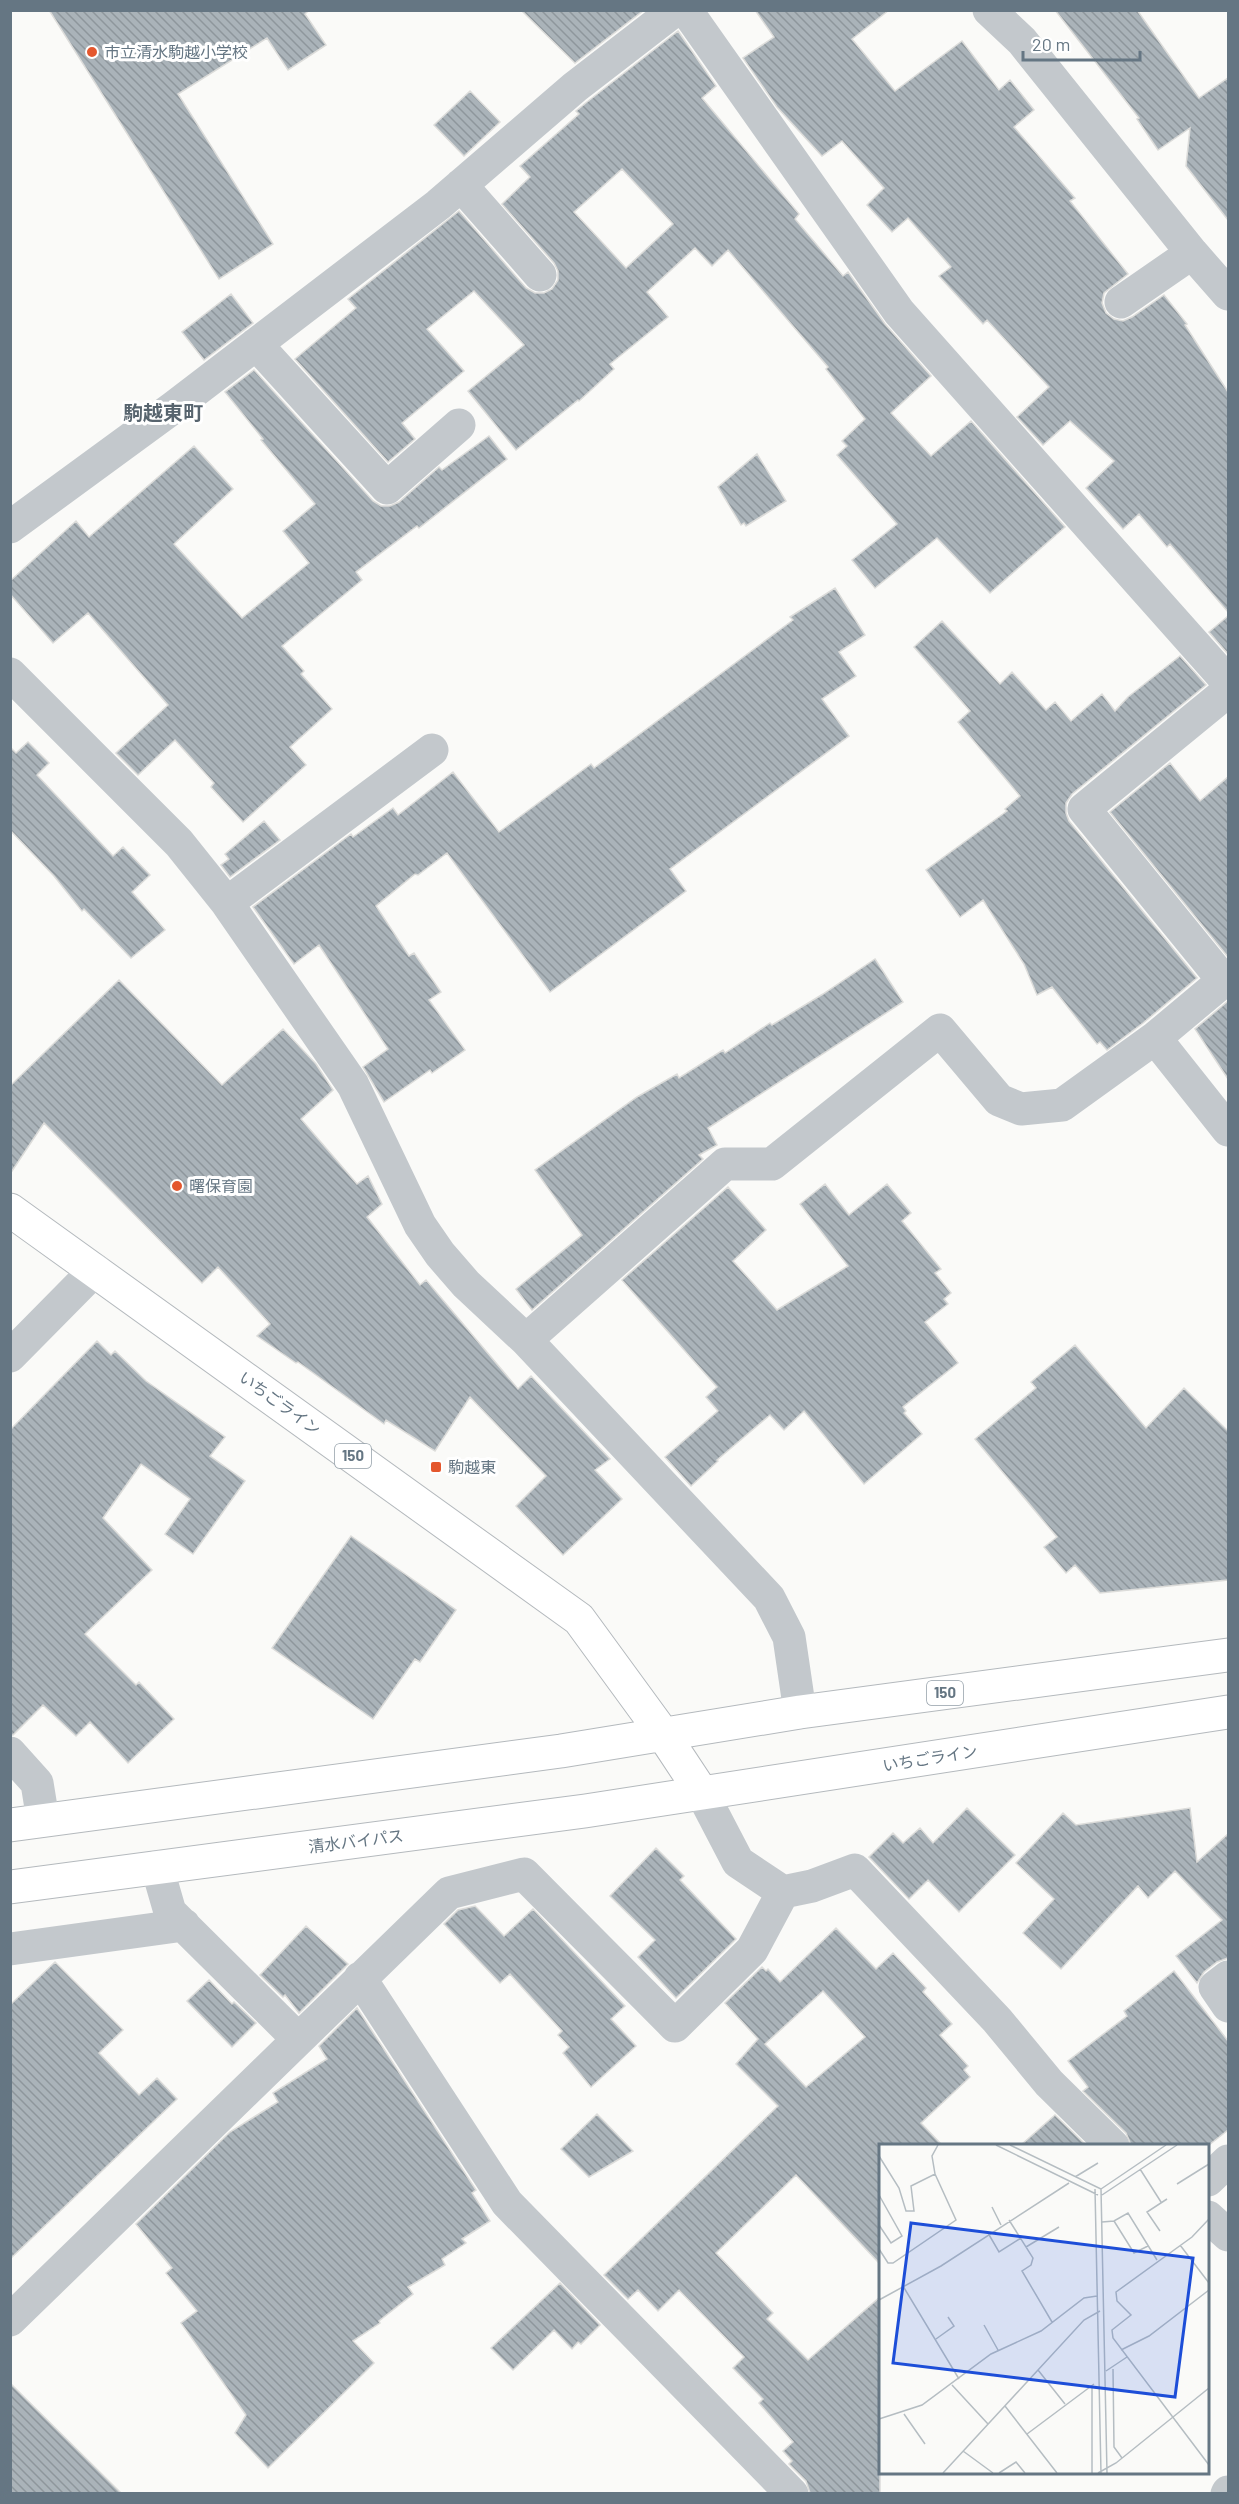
<svg xmlns="http://www.w3.org/2000/svg" width="1239" height="2504" font-family="Barlow,'Noto Sans JP',sans-serif">
  <defs>
    <pattern id="building-back-hatch" width="6" height="6" patternUnits="userSpaceOnUse" patternTransform="scale(1.5)"><rect width="6" height="6" fill="#aab3b9"/><path d="M-1 5l2 2M0 0l6 6M5-1l2 2" fill="none" stroke="#8e969c"/></pattern>
  </defs>
  <rect width="100%" height="100%" fill="#fafaf8"/>
  <path fill="url(#building-back-hatch)" stroke="#dcdcda" stroke-width="1.5" fill-rule="evenodd" d="M49 10H309L305 14 326 45 288 70 267 38 178 94 273 244 219 279Z
    M521 10H644L575 63Z
    M755 10H889L852 39 895 91 962 41 999 90 1010 80 1034 110 1014 127 1075 198 1070 201 1128 274 1104 293 1102 303 1106 313 1114 319 1123 321 1132 317 1164 295 1187 324 1185 325 1228 392V612L1170 544 1167 547 1139 514 1123 529 1086 488 1114 461 1070 421 1043 445 1017 417 1049 387 987 320 983 324 939 276 951 267 908 218 892 232 867 205 884 188 842 141 822 156 777 107 743 58 774 37Z
    M1055 10H1137L1199 98 1228 78V220L1186 166 1190 128 1158 150 1137 119 1139 118Z
    M678 31 716 86 702 98 799 214 795 219 843 276 848 272 885 324 931 376 891 413 931 456 971 421 1065 527 990 593 937 538 875 588 852 560 897 524 837 455 847 446 842 441 865 419 826 369 828 367 728 250 712 266 695 248 647 292 668 317 610 364 614 369 579 401 578 400 516 450 468 391 524 345 474 291 427 329 464 371 402 423 415 439 388 462 295 359 356 308 348 299 459 211 526 288 535 293H544L552 289 558 280V271L554 263 502 204 530 177 520 166 579 114 576 111 587 102ZM622 169 673 224 626 268 574 212Z
    M470 91 500 122 464 156 434 125Z
    M231 294 253 323 204 360 182 332Z
    M254 370 373 501 381 506H390L399 502 439 467 442 470 489 436 507 459 419 528 417 526 356 572 362 580 282 646 304 671 301 674 332 709 290 747 306 765 243 822 211 787 214 783 175 740 138 775 116 753 168 705 88 613 53 643 10 594V581L76 521 89 537 194 446 233 489 174 544 242 618 309 563 283 531 315 504 261 440 263 439 225 392Z
    M757 454 786 501 746 526 744 523 741 525 718 487Z
    M835 588 865 635 839 652 856 676 822 699 849 736 670 869 686 891 550 992 447 853 418 875 415 874 376 906 409 956 414 953 441 992 429 1000 465 1050 432 1073 430 1070 384 1102 363 1067 388 1049 319 945 294 964 253 907 351 834 353 837 393 808 398 815 453 772 499 832 591 764 594 768 793 620 790 617Z
    M1228 616V654L1209 632Z
    M942 621 1000 684 1012 672 1046 710 1055 702 1071 721 1102 694 1115 711 1128 697 1180 656 1206 685 1072 794 1066 803V813L1069 821 1197 978 1143 1023 1107 1050 1100 1042 1097 1044 1052 987 1037 995 1024 964 983 900 960 917 926 870 1007 811 1005 809 1020 796 958 722 970 711 914 647Z
    M28 742 49 763 37 775 113 856 123 847 150 875 132 892 165 930 131 958 84 909 82 911 54 876 10 830V747L16 753Z
    M1170 763 1200 801 1228 777V957L1110 812Z
    M264 821 280 840 230 877 221 865 229 859 225 854Z
    M875 959 903 1002 708 1128 717 1145 699 1155 703 1159 532 1310 516 1289 582 1235 535 1170 637 1097 677 1074 679 1078 723 1050 725 1053 770 1023 772 1025 823 994Z
    M119 980 222 1085 283 1029 316 1064 333 1090 301 1119 357 1184 368 1176 382 1204 367 1217 420 1285 426 1280 518 1389 531 1376 610 1459 595 1470 622 1499 563 1555 516 1506 546 1476 470 1397 435 1451 386 1420 384 1424 298 1362 296 1363 257 1336 270 1324 218 1267 202 1283 44 1123 10 1174V1086Z
    M1228 1001V1079L1195 1029Z
    M825 1184 849 1215 887 1184 911 1213 902 1221 941 1269 935 1273 951 1293 944 1299 948 1304 925 1322 958 1363 903 1407 906 1411 904 1413 922 1434 864 1484 804 1411 784 1430 770 1415 717 1460 718 1461 691 1486 665 1457 718 1411 706 1397 717 1387 622 1280 728 1187 766 1230 733 1261 777 1310 848 1266 800 1204Z
    M97 1341 111 1355 115 1351 146 1381 225 1437 210 1456 245 1481 193 1554 165 1534 190 1499 141 1464 103 1518 152 1570 85 1634 136 1685 139 1682 174 1719 128 1763 90 1722 76 1736 43 1705 13 1735H10V1430Z
    M1075 1345 1146 1428 1184 1388 1228 1431V1580L1100 1593 1075 1565 1066 1573 1044 1547 1057 1537 975 1439 1036 1388 1031 1382Z
    M351 1536 456 1610 420 1662 415 1659 373 1719 272 1648Z
    M967 1808 1015 1855 959 1912 928 1880 909 1899 869 1857 893 1833 903 1843 920 1828 933 1843Z
    M1190 1808 1197 1862 1228 1834V1958L1217 1962 1204 1972 1197 1983 1176 1956 1222 1920 1175 1871 1148 1898 1138 1886 1061 1969 1023 1933 1054 1899 1016 1863 1063 1813 1076 1825Z
    M656 1848 684 1876 680 1880 736 1939 676 1998 638 1957 655 1940 610 1896Z
    M475 1906 504 1936 533 1909 625 2006 611 2019 636 2046 591 2087 563 2053 569 2047 558 2035 562 2031 510 1974 500 1983 444 1924 458 1910Z
    M306 1926 348 1964 299 2013 285 1995 283 1997 260 1975Z
    M836 1928 876 1969 893 1953 926 1988 923 1992 952 2024 940 2035 968 2066 964 2070 970 2077 921 2123 942 2145H880V2264L796 2175 716 2253 773 2313 767 2319 808 2360 880 2297V2493H810L806 2481 789 2464 792 2461 783 2451 793 2442 759 2403 763 2399 733 2368 744 2357 679 2290 658 2311 638 2290 628 2299 604 2275 778 2106 736 2064 758 2039 725 2003 762 1967 766 1971 768 1969 780 1982ZM823 1991 865 2037 806 2087 765 2044Z
    M55 1962 123 2030 99 2053 139 2095 157 2078 177 2099 10 2259V2005Z
    M1174 1971 1228 2041V2130L1209 2145H1131L1126 2133 1083 2091 1088 2087 1068 2061 1127 2016 1124 2011Z
    M209 1980 232 2004 234 2002 256 2023 232 2047 187 2001Z
    M357 2008 476 2190 472 2193 490 2221 462 2239 466 2243 442 2259 445 2265 408 2287 413 2294 379 2321 380 2323 353 2341 374 2363 268 2468 235 2433 246 2415 181 2323 197 2311 166 2273 172 2268 136 2224 230 2132 278 2102 273 2093 327 2059 319 2046Z
    M597 2114 633 2151 589 2177 561 2149Z
    M1055 2115 1086 2145H1021Z
    M560 2283 600 2325 581 2344 578 2342 572 2349 554 2330 513 2370 491 2348Z
    M10 2383 121 2493H10Z"/>
  <g fill="none" stroke-linecap="round" stroke-linejoin="round">
    <defs>
      <path id="trunk" d="M10 1210 579 1619 663 1734 702 1793
        M10 1825 561 1751 800 1712 1228 1655
        M10 1887 585 1811 1228 1712"/>
    </defs>
    <use href="#trunk" stroke="#b4b9bd" stroke-width="35"/>
    <path stroke="#c3c8cc" stroke-width="33" d="M686 10 899 312 1228 682
      M989 10 1022 41 1192 253 1228 294
      M461 185 540 275
      M1121 302 1192 253
      M256 344 387 488 459 425
      M10 527 174 407 438 205 575 87 675 10
      M10 674 179 843 227 903 353 1085 420 1225 440 1254 466 1284 526 1340 769 1598 789 1637 800 1712
      M227 903 432 750
      M1224 981 1084 809 1228 691
      M1155 1038 1228 1130
      M526 1340 725 1164H772L940 1030 999 1100 1021 1109 1062 1105 1155 1038 1228 977
      M10 1356 95 1270
      M10 1753 37 1783 43 1820
      M702 1793 738 1862 783 1892 812 1886 855 1870 997 2020 1049 2083 1113 2146
      M157 1867 170 1912 298 2039
      M10 1949 184 1925
      M1228 1977 1215 1987 1228 2006
      M360 1978 507 2203 792 2494
      M1208 2180 1228 2161
      M1208 2217 1228 2235
      M10 2320 449 1893 524 1874 675 2026 752 1950 783 1892
      M1227 2494 1228 2492"/>
    <use href="#trunk" stroke="#fff" stroke-width="33"/>
  </g>
  <g fill="#e4572e" stroke="#fff" stroke-width="2">
    <circle cx="92" cy="52" r="6"/>
    <circle cx="177" cy="1186" r="6"/>
    <rect x="430" y="1461" width="12" height="12" rx="3"/>
  </g>
  <g text-anchor="middle" stroke-width="6" stroke-linejoin="round" paint-order="stroke">
    <g fill="#fff" stroke="#939fa8" stroke-width="1.5">
      <rect x="335" y="1444" width="36" height="24" rx="4.5"/>
      <rect x="927" y="1681" width="36" height="24" rx="4.5"/>
    </g>
    <g font-size="15" font-weight="bold" fill="#657683">
      <text x="353" y="1461">150</text>
      <text x="945" y="1698">150</text>
    </g>
    <g font-size="16" fill="#657683" stroke="#fff" text-anchor="start">
      <text x="104" y="58">市立清水駒越小学校</text>
      <text x="189" y="1192">曙保育園</text>
      <text x="448" y="1473">駒越東</text>
    </g>
    <g font-size="16" fill="#657683" stroke="#fff">
      <text transform="translate(280 1403) rotate(36)" y="6">いちごライン</text>
      <text transform="translate(930 1758) rotate(-9)" y="6">いちごライン</text>
      <text transform="translate(356 1841) rotate(-7)" y="6">清水バイパス</text>
    </g>
    <g font-size="20" font-weight="bold" fill="#57646e" stroke="#fff">
      <text x="163" y="420">駒越東町</text>
    </g>
  </g>
  <g transform="translate(879 2144)">
    <rect width="330" height="330" fill="#fafaf8"/>
    <path fill="none" stroke="#b5bdc2" stroke-width="1.5" d="M117 1 219 51M131 1 222 45 228 329M0 12 20 44 27 67H35L32 42 56 30 77 76 14 119H9L0 105M261 25 282 58M56 30 53 12 59 1M196 33 219 19M298 40 330 20M216 45 222 329M222 45 287 1M0 51 23 92 12 99 0 81M223 51 298 1M113 63 122 81M330 75 313 93 237 148 238 157 252 171 233 186 234 194 330 321M130 76 154 114 152 121 143 127 173 178M235 77 255 109 269 102M223 78 235 77 249 69 278 116M281 87 268 68 288 55M109 89 120 108 142 94M301 101 330 139M147 103 180 83M24 142 80 235M0 156 62 122 190 39M105 181 119 206M57 195 75 182 69 173M242 206 270 192 330 146M234 225 235 303 243 314M159 226 186 260M227 227 248 213M73 241 109 280M126 262 178 329M25 270 46 300M0 275 43 261 112 210 162 187 205 154 218 152M148 290 215 240M84 307 114 329M64 329 205 176 221 167M120 329 137 318 146 329M213 329V241M219 329 237 319 330 244"/>
    <path fill="#1d4ed8" fill-opacity="0.15" stroke="#1d4ed8" stroke-width="3" d="M32 79 314 114 296 253 14 219Z"/>
    <rect width="330" height="330" fill="none" stroke="#657683" stroke-width="3"/>
  </g>
  <rect width="1239" height="2504" fill="none" stroke="#657683" stroke-width="24"/>
  <path d="M1023 51v9h117v-9" fill="none" stroke="#657683" stroke-width="3"/>
  <text x="1032" y="51" font-size="18" fill="#657683" stroke="#ffffff" stroke-width="4.5" paint-order="stroke">20 m</text>
</svg>
